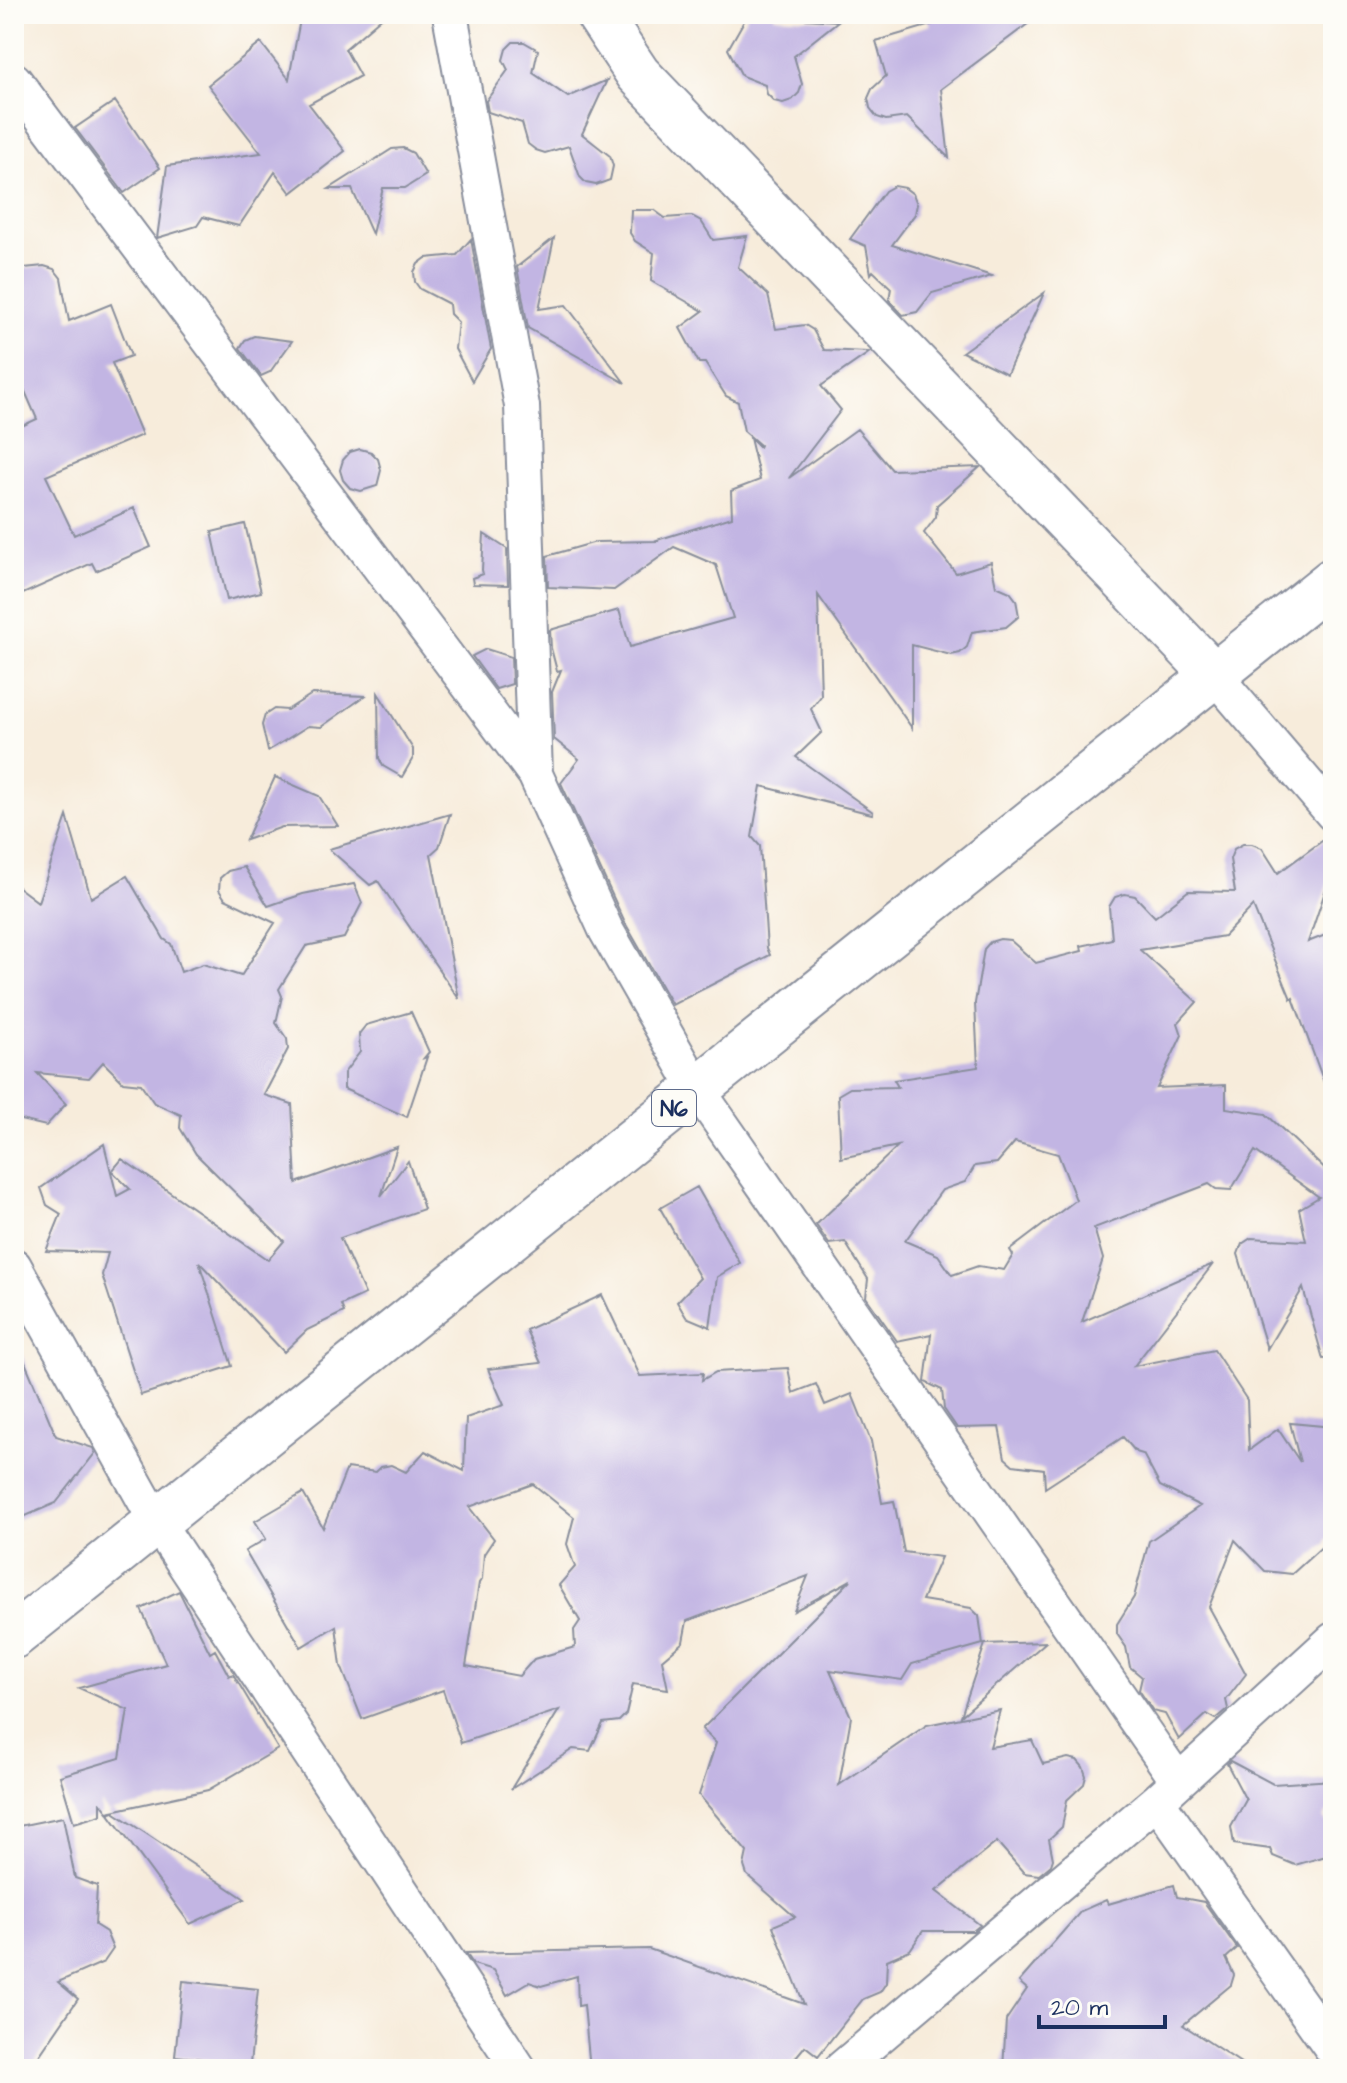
<svg xmlns="http://www.w3.org/2000/svg" width="1347" height="2083" font-family="'Architects Daughter',sans-serif">
  <rect width="100%" height="100%" fill="#fdfcf7"/>
  <filter id="ink" filterUnits="userSpaceOnUse"><feTurbulence type="fractalNoise" baseFrequency=".0125" numOctaves="2"/><feDisplacementMap in="SourceGraphic" scale="16" xChannelSelector="R" yChannelSelector="G"/><feConvolveMatrix kernelMatrix="1 2 1 2 8 2 1 2 1" color-interpolation-filters="sRGB"/></filter>
  <filter id="wash" filterUnits="userSpaceOnUse"><feTurbulence type="fractalNoise" baseFrequency=".006" numOctaves="4" result="noise"/><feDisplacementMap in="SourceGraphic" scale="32" xChannelSelector="R" yChannelSelector="G"/><feGaussianBlur stdDeviation="1.8" result="paint"/><feColorMatrix in="noise" values="0 0 0 0 0 0 0 0 0 0 0 0 0 0 0 0 0 1.4 0 .05"/><feComposite in="paint" operator="in"/></filter>
  <g filter="url(#wash)">
    <rect width="100%" height="100%" fill="#f7ecdb"/>
    <g id="blocks">
      <path fill="#c2b5e3" fill-rule="evenodd" d="M301 14H386L345 49 360 76 309 104 345 151 291 193 275 172 239 226 203 217 197 226 157 238 167 166 261 153 208 85 261 43 289 79Z
        M748 14H773L775 17 838 21 794 56 802 84 799 93 792 100 783 103 774 101 767 94 765 85 742 76 728 49Z
        M923 14H1041L941 89 949 158 907 117 886 120 877 117 870 108 868 98 872 89 886 76 876 41 931 25Z
        M513 42H524L538 50 533 73 568 97 607 80 582 134 610 156 613 166 610 180 596 185 586 183 580 177 569 146 545 153 536 150 528 144 522 123 488 112 486 101 508 70 503 60 506 49Z
        M115 101 160 168 124 193 75 128Z
        M403 148 413 153 426 175 405 188H383L372 234 352 189H329L392 149Z
        M894 186 905 188 913 194 917 204 915 214 892 245 992 276 932 293 917 312 903 315 889 300 891 288 873 271 871 274 866 246 850 239 885 191Z
        M631 210H654L665 218 692 216 701 221 713 240 747 236 738 267 768 295 776 329 805 325 813 330 824 350 870 352 821 386 841 410 789 478 857 429 892 470 980 467 937 505 936 517 924 533 956 573 991 562 996 586 1010 592 1016 600 1019 616 1006 627 972 632 967 647 960 653 951 655 912 645V728L818 595 821 696 811 709 822 732 796 757 873 812 872 814 761 786 752 837 760 846 767 948 770 955 672 1005 624 921 561 783 579 759 554 739 552 692 561 670 557 671 551 648 550 630 619 610 630 647 733 618 716 565 674 547 614 590 548 587 547 556 596 542 659 541 657 540 732 517 731 491 760 480 750 438 759 447 760 445 744 431 738 402 726 396 705 363H699L680 328 703 311 651 281 654 253 635 241 630 233Z
        M554 238 539 309 566 305 625 383 528 328 517 267Z
        M471 239 491 349 472 381 455 349 458 322 450 314 449 304 420 289 415 282 414 272 418 264 426 258 457 255Z
        M44 266 54 269 61 278 69 321 111 304 131 356 112 363 142 435 46 476 74 535 134 508 151 547 96 571 92 563 14 598V409L22 426 37 419 14 366V269Z
        M1044 293 1007 374 962 352Z
        M254 336 292 341 270 372 261 376 240 348 245 340Z
        M360 449 371 452 378 459 381 470 377 486 361 491 350 488 343 480 340 470 343 460 350 452Z
        M245 524 261 592 227 600 212 532Z
        M484 534 507 549 508 585 473 584 472 578 483 574 482 570Z
        M486 649 511 657 512 684 496 689 472 656Z
        M378 693 413 749V758L402 777 383 766 379 758Z
        M312 694 365 696 321 727 308 726 268 751 262 725 265 715 274 709 287 710Z
        M275 777 319 796 338 826 282 827 246 840Z
        M450 814 439 847 431 854 459 999 378 881 370 885 329 849Z
        M67 816 91 898 127 876 164 939 171 944 181 972 203 964 241 976 275 923 225 899 219 890 220 878 228 871 244 867 268 906 303 894 354 884 362 903 344 938 306 946 279 989 282 996 276 1023 287 1039 288 1049 264 1095 292 1104 296 1183 397 1147 381 1196 408 1161 424 1209 340 1238 365 1294 341 1305 344 1312 307 1330 284 1352 199 1262 232 1366 141 1395 102 1275 108 1253 46 1251 61 1214 47 1205 41 1188 104 1144 117 1196 130 1189 112 1171 122 1159 268 1260 284 1241 196 1154 180 1128 181 1115 154 1103 141 1084 123 1082 103 1062 89 1078 37 1073 66 1104 46 1126 21 1120 14 1111V884L38 902Z
        M1333 833V868L1308 942 1333 932V1096H1329L1293 998 1291 999 1253 906 1224 936 1140 950 1197 1002 1178 1023 1182 1035 1157 1088 1226 1085V1108L1266 1114 1333 1177V1358L1323 1359 1303 1288 1267 1349 1238 1254 1242 1244 1251 1238 1306 1241 1299 1209 1319 1197 1255 1151 1231 1190 1216 1189 1209 1184 1094 1228 1103 1259 1082 1322 1213 1264 1134 1366 1214 1350 1247 1400 1249 1450 1278 1429 1300 1462 1290 1423 1333 1427V1538L1326 1539V1543L1292 1574 1265 1571 1235 1540 1209 1607 1246 1674 1226 1700 1228 1709 1216 1719 1207 1714 1179 1740 1165 1714 1153 1711 1139 1690 1142 1677 1130 1667 1126 1647 1117 1634V1624L1134 1597 1149 1541 1200 1506 1160 1486 1143 1454 1136 1452 1123 1437 1045 1488 1044 1469 1013 1465 1005 1458 999 1427 957 1428 944 1409 942 1390 925 1382 931 1334 897 1341 866 1297 868 1279 845 1242 829 1244 816 1225 898 1146 841 1158 838 1095 850 1088 898 1087 894 1080 978 1067 975 1003 984 949 990 942 1000 939 1010 940 1036 963 1082 951 1081 946 1112 939 1109 907 1115 897 1125 894 1135 896 1155 917 1188 891 1235 892 1230 859 1234 849 1243 844H1252L1262 848 1278 873ZM1015 1142 1058 1154 1076 1200 1010 1250 1013 1255 1004 1270 978 1266 952 1275 938 1255 905 1241 942 1190 965 1182 975 1166 997 1163Z
        M411 1012 429 1052 424 1058 427 1057 407 1117 344 1089V1073L360 1052 359 1034 366 1025Z
        M697 1187 740 1263 717 1277 710 1327 686 1317 677 1302 700 1278 660 1208Z
        M602 1295 640 1376 703 1373 702 1380 716 1372 788 1368 793 1393 816 1384 825 1405 852 1394 871 1441 882 1503 894 1501 904 1552 941 1557 922 1600 971 1608 979 1616 983 1644 912 1664 902 1680 830 1670 851 1717 839 1785 927 1725 1000 1710 990 1747 1032 1740 1043 1764 1068 1758 1077 1760 1083 1767 1086 1776 1084 1784 1067 1800 1062 1827 1049 1839 1053 1859 1051 1865 1039 1875 1024 1873 997 1842 936 1891 980 1925 973 1931H923L910 1950 887 1960 886 1983 880 1992 863 1999 818 2056 805 2046 786 2069H590L584 2005 578 2006 577 1976 541 1986 529 1982 507 1995 493 1970 473 1964 466 1953 649 1949 804 2004 773 1926 795 1917 747 1875 744 1866 747 1852 699 1795 716 1743 702 1729 851 1580 794 1611 808 1576 687 1621 683 1642 662 1660 668 1689 633 1684 626 1714 619 1721 603 1723 590 1751 573 1749 511 1789 559 1710 461 1743 443 1690 362 1719 341 1666 336 1626 301 1647 245 1551 266 1539 255 1521 303 1493 323 1528 347 1468 376 1472 381 1467 391 1465 406 1472 425 1451 464 1471 466 1418 504 1405 488 1369 541 1363 526 1330ZM533 1484 574 1517 567 1544 575 1567 559 1585 580 1621 574 1630 575 1647 534 1659 519 1676 466 1666 479 1583 482 1579 484 1554 494 1539 469 1507Z
        M14 1336 56 1436 93 1448 95 1453 56 1503 14 1521Z
        M179 1591 210 1653 215 1650 229 1676 233 1674 278 1749 208 1790 112 1811 245 1899 190 1924 109 1814 112 1811 108 1812 101 1803V1815L74 1823 60 1776 120 1758 128 1710 79 1688 166 1664 141 1609Z
        M1046 1642 961 1716 985 1644Z
        M1230 1761 1273 1784 1333 1780V1804L1323 1818 1333 1831V1854L1295 1865 1273 1856 1270 1849 1234 1844 1231 1827 1246 1800 1227 1764Z
        M63 1817 75 1878 97 1886 95 1925 106 1932 113 1949 104 1962 58 1982 78 1999 30 2069H14V1827Z
        M1174 1885 1177 1897 1204 1902 1237 1948 1226 1958 1234 1975 1231 1985 1183 2025 1250 2069H1003L1006 2020 1027 1989 1019 1982 1081 1911 1106 1900 1108 1904Z
        M183 1981 258 1989 250 2064 175 2056Z"/>
    </g>
  </g>
  <g filter="url(#ink)">
    <use href="#blocks" fill-opacity="0" stroke="#898e9c" stroke-width="2"/>
    <g fill="none" stroke-linecap="round" stroke-linejoin="round">
      <defs>
        <path id="street" d="M450 14 522 406 535 774 606 930 697 1089 1178 1781
          M14 80 535 774
          M1215 676 1333 814
          M14 1266 156 1521 519 2069
          M1157 1801 1333 2050
          M841 2069 1157 1801 1333 1640"/>
        <path id="secondary" d="M598 14 638 74 1215 676"/>
        <path id="highway" d="M14 1636 1333 580"/>
      </defs>
      <use href="#street" stroke="#898e9c" stroke-width="38"/>
      <use href="#secondary" stroke="#898e9c" stroke-width="48"/>
      <use href="#highway" stroke="#898e9c" stroke-width="48"/>
      <use href="#street" stroke="#fff" stroke-width="34"/>
      <use href="#secondary" stroke="#fff" stroke-width="44"/>
      <use href="#highway" stroke="#fff" stroke-width="44"/>
    </g>
  </g>
  <g text-anchor="middle" stroke-width="7" stroke-linejoin="round" paint-order="stroke">
    <rect fill="#fdfcf7" stroke="#5f6c8c" stroke-width="2" x="652" y="1090" width="44" height="36" rx="6"/>
    <g font-size="22" font-weight="bold" fill="#1b2f5e">
      <text x="674" y="1116">N6</text>
    </g>
  </g>
  <rect width="1347" height="2083" fill="none" stroke="#fdfcf7" stroke-width="48"/>
  <path d="M1039 2015v12h126v-12" fill="none" stroke="#1b2f5e" stroke-width="4"/>
  <text x="1051" y="2015" font-size="24" fill="#1b2f5e" stroke="#fdfcf7" stroke-width="6" paint-order="stroke">20 m</text>
</svg>
